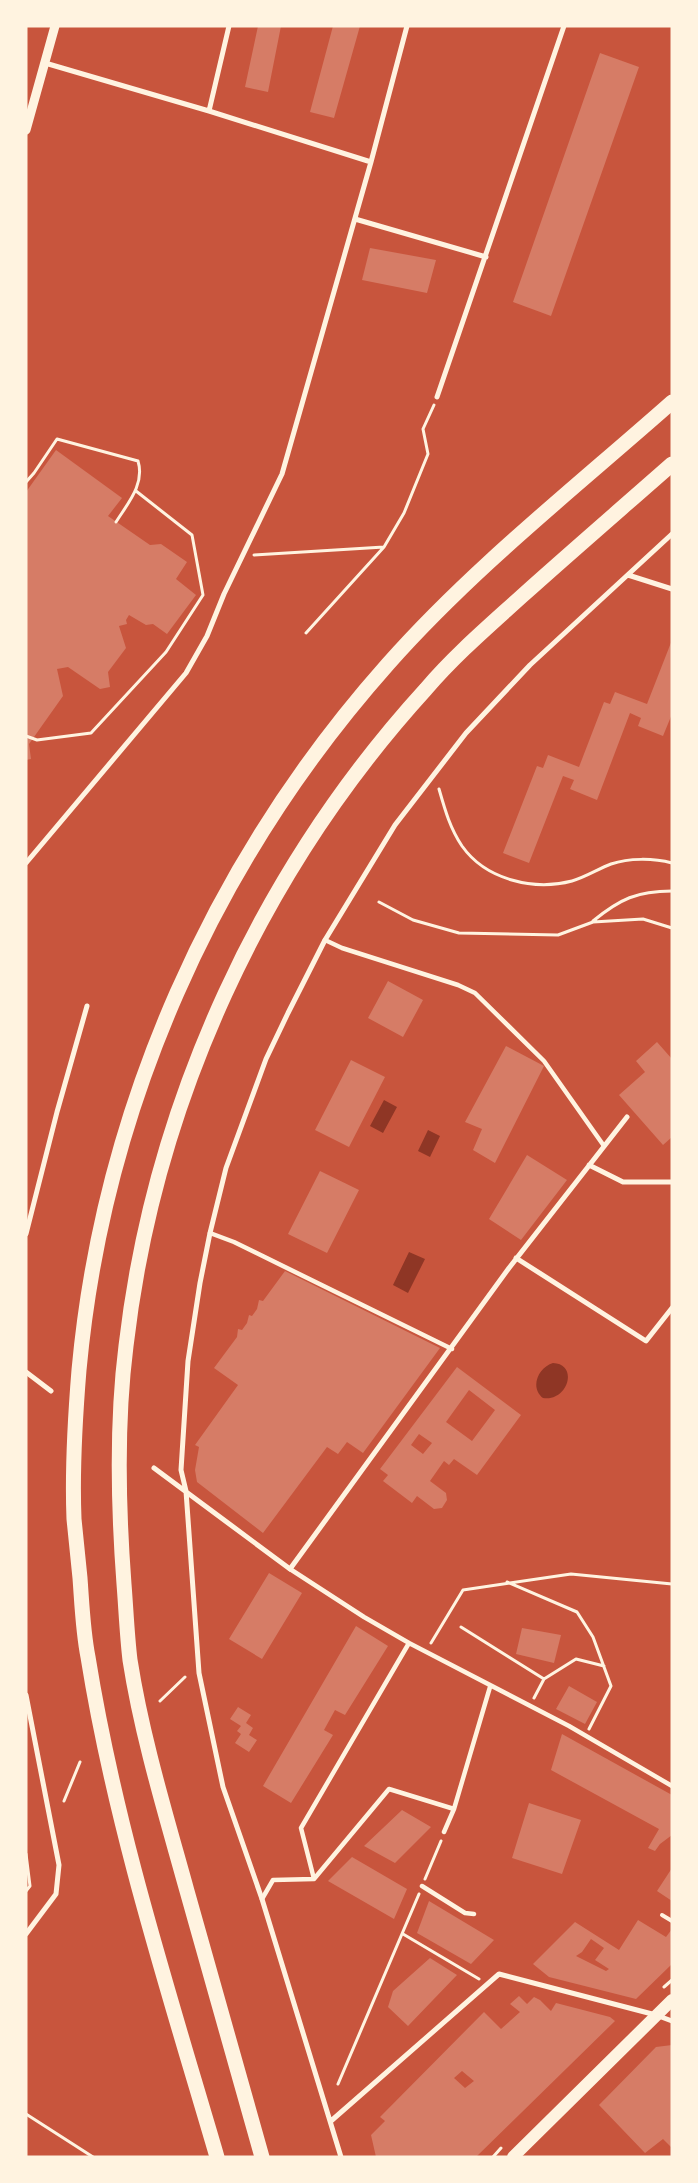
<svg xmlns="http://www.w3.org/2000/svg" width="698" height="2183" font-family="'Roboto Serif',serif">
  <rect width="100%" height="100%" fill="#c8553d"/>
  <path fill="#8f3625" d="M384 1100 397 1107 383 1133 370 1126Z
    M428 1130 440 1136 430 1157 418 1151Z
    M409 1252 425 1259 408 1293 393 1285Z
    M553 1363C579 1364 568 1402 543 1398 529 1387 539 1367 553 1363Z"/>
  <path fill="#d67c66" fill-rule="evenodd" d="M258 26H281L268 92 245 87Z
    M333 26H360L334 118 310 112Z
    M600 53 639 67 551 316 513 302Z
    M370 248 436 260 427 293 362 280Z
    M56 450 122 498 108 516 150 545 161 544 187 562 176 579 196 595 167 634 153 624 146 625 129 615 126 620 127 624 119 626 126 648 108 672 110 687 100 689 68 667 57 669 63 696 29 744 31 759 26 760V492Z
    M672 640V714L663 736 638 726 641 718 630 713 597 800 570 789 574 780 563 776 529 863 503 853 537 766 543 768 548 755 579 767 604 702 610 704 615 692 647 704Z
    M388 981 423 1000 403 1037 368 1018Z
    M657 1042 672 1059V1137L663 1145 619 1095 645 1072 636 1061Z
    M506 1046 544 1066 495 1163 473 1150 482 1129 465 1122Z
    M351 1060 385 1077 349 1147 315 1130Z
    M527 1155 567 1180 521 1240 489 1219Z
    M320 1171 359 1190 327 1253 288 1234Z
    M285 1271 440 1348 363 1453 347 1442 338 1454 327 1447 263 1533 197 1482 195 1470 199 1447 195 1445 238 1385 214 1368 237 1337 238 1329 242 1330 247 1323 249 1315 252 1316 257 1309 259 1300 263 1301Z
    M457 1367 521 1415 477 1475 454 1459 449 1465 444 1461 430 1481 446 1493 447 1500 442 1508 434 1509 417 1496 412 1503 383 1481 388 1475 380 1469ZM469 1390 495 1410 472 1441 446 1422ZM419 1434 432 1443 423 1454 411 1445Z
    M269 1573 302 1593 262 1659 229 1639Z
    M356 1626 388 1646 345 1715 335 1710 324 1730 333 1735 291 1803 263 1786Z
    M522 1628 561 1635 554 1663 516 1654Z
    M569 1686 597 1702 585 1724 556 1709Z
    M238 1707 251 1715 246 1723 253 1728 249 1735 257 1740 249 1752 235 1743 241 1734 237 1731 241 1726 230 1719Z
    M562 1734 672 1795V1835L660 1844 655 1851 648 1848 659 1829 551 1770Z
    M529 1803 581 1820 562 1874 512 1858Z
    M402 1810 431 1827 395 1863 364 1846Z
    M352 1857 407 1889 394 1919 328 1881Z
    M672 1868V1901L657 1891Z
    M429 1901 494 1940 471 1964 417 1933Z
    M638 1920 666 1937 672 1929V1964L636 1999 549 1977 533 1964 575 1922 619 1950ZM591 1939 604 1948 595 1960 609 1969 606 1971 576 1956 582 1952Z
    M430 1958 457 1975 408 2026 388 2007 393 1991Z
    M519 1996 527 2004 534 1997 540 2000 551 2011 556 2003 610 2017 615 2021 476 2157H376L371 2135 385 2121 380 2117 484 2012 501 2029 520 2012 510 2004ZM462 2071 474 2081 465 2088 454 2078Z
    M672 2045V2148L663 2139 645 2153 599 2105 656 2047Z"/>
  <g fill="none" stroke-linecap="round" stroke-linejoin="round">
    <path stroke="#fff3e0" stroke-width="3" d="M26 482 34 473 57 439 138 461C145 484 128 503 116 522
      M384 547 404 513 428 454 423 429 434 405
      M254 555 384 547 306 633
      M26 736 37 740 91 733 166 652 203 595 192 535 136 491
      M439 789C445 810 450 828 462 846 486 880 534 891 572 881 586 877 598 869 611 864 629 858 653 858 672 863
      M379 902 413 920 459 933 558 935 593 922 643 919 672 928
      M593 921C620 899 637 891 672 891
      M507 1582 577 1612 593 1637 611 1686 589 1729
      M461 1627 544 1679 576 1659 604 1666
      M431 1643 463 1590 571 1574 672 1584
      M534 1698 544 1679
      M160 1701 185 1677
      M64 1801 80 1762
      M26 1854 30 1886 26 1891
      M425 1879 441 1841
      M403 1934 479 1979
      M664 1987 672 1980
      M338 2084 419 1894
      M26 2114 93 2157
      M493 2157 501 2148"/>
    <path stroke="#fff3e0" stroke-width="4" d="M662 1915 672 1921"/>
    <path stroke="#fff3e0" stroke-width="4.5" d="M325 940 342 948 458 985 475 993 544 1061 604 1146
      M210 1233 234 1242 452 1349
      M290 1569 364 1617 409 1643 569 1726 672 1786
      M444 1832 454 1809 490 1687
      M314 1879 301 1828 409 1643
      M422 1886 465 1913 474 1914
      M262 1899 273 1880 314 1879 389 1789 454 1809"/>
    <path stroke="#fff3e0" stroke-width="5" d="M45 63 209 111 371 162
      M209 111 229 26
      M355 219 486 257
      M437 397 564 26
      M628 575 672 589
      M26 863 186 673 207 636 224 594 282 474 371 162 407 26
      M589 1165 623 1182H672
      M26 1234 57 1112 87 1006
      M516 1258 646 1341 672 1308
      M26 1372 51 1391
      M154 1468 290 1569 509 1268 627 1117
      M26 1695 59 1865 56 1894 26 1934
      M331 2121 499 1974 656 2015 672 2021
      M341 2157 262 1899 223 1787 199 1673 186 1491 181 1470 188 1361 200 1283 210 1233 226 1168 266 1059 288 1013 325 940 395 825 466 733 530 665 672 534"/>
    <path stroke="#fff3e0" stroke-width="9" d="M26 130 55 26"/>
    <path stroke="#fff3e0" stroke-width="12" d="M513 2157 672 2000"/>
    <path stroke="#fff3e0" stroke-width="15" d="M217 2157C169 1993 115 1826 88 1657 83 1632 82 1605 80 1578 78 1559 76 1539 74 1519 72 1470 75 1419 79 1370 103 1109 213 861 388 664 473 568 576 487 672 402
      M262 2157C237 2068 212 1979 187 1891 166 1815 142 1737 130 1660 127 1635 126 1609 124 1584 118 1504 116 1425 126 1346 154 1103 262 869 426 689 455 655 489 626 522 596 571 552 622 508 672 464"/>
  </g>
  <rect width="698" height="2183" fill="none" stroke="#fff3e0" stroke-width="55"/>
</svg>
